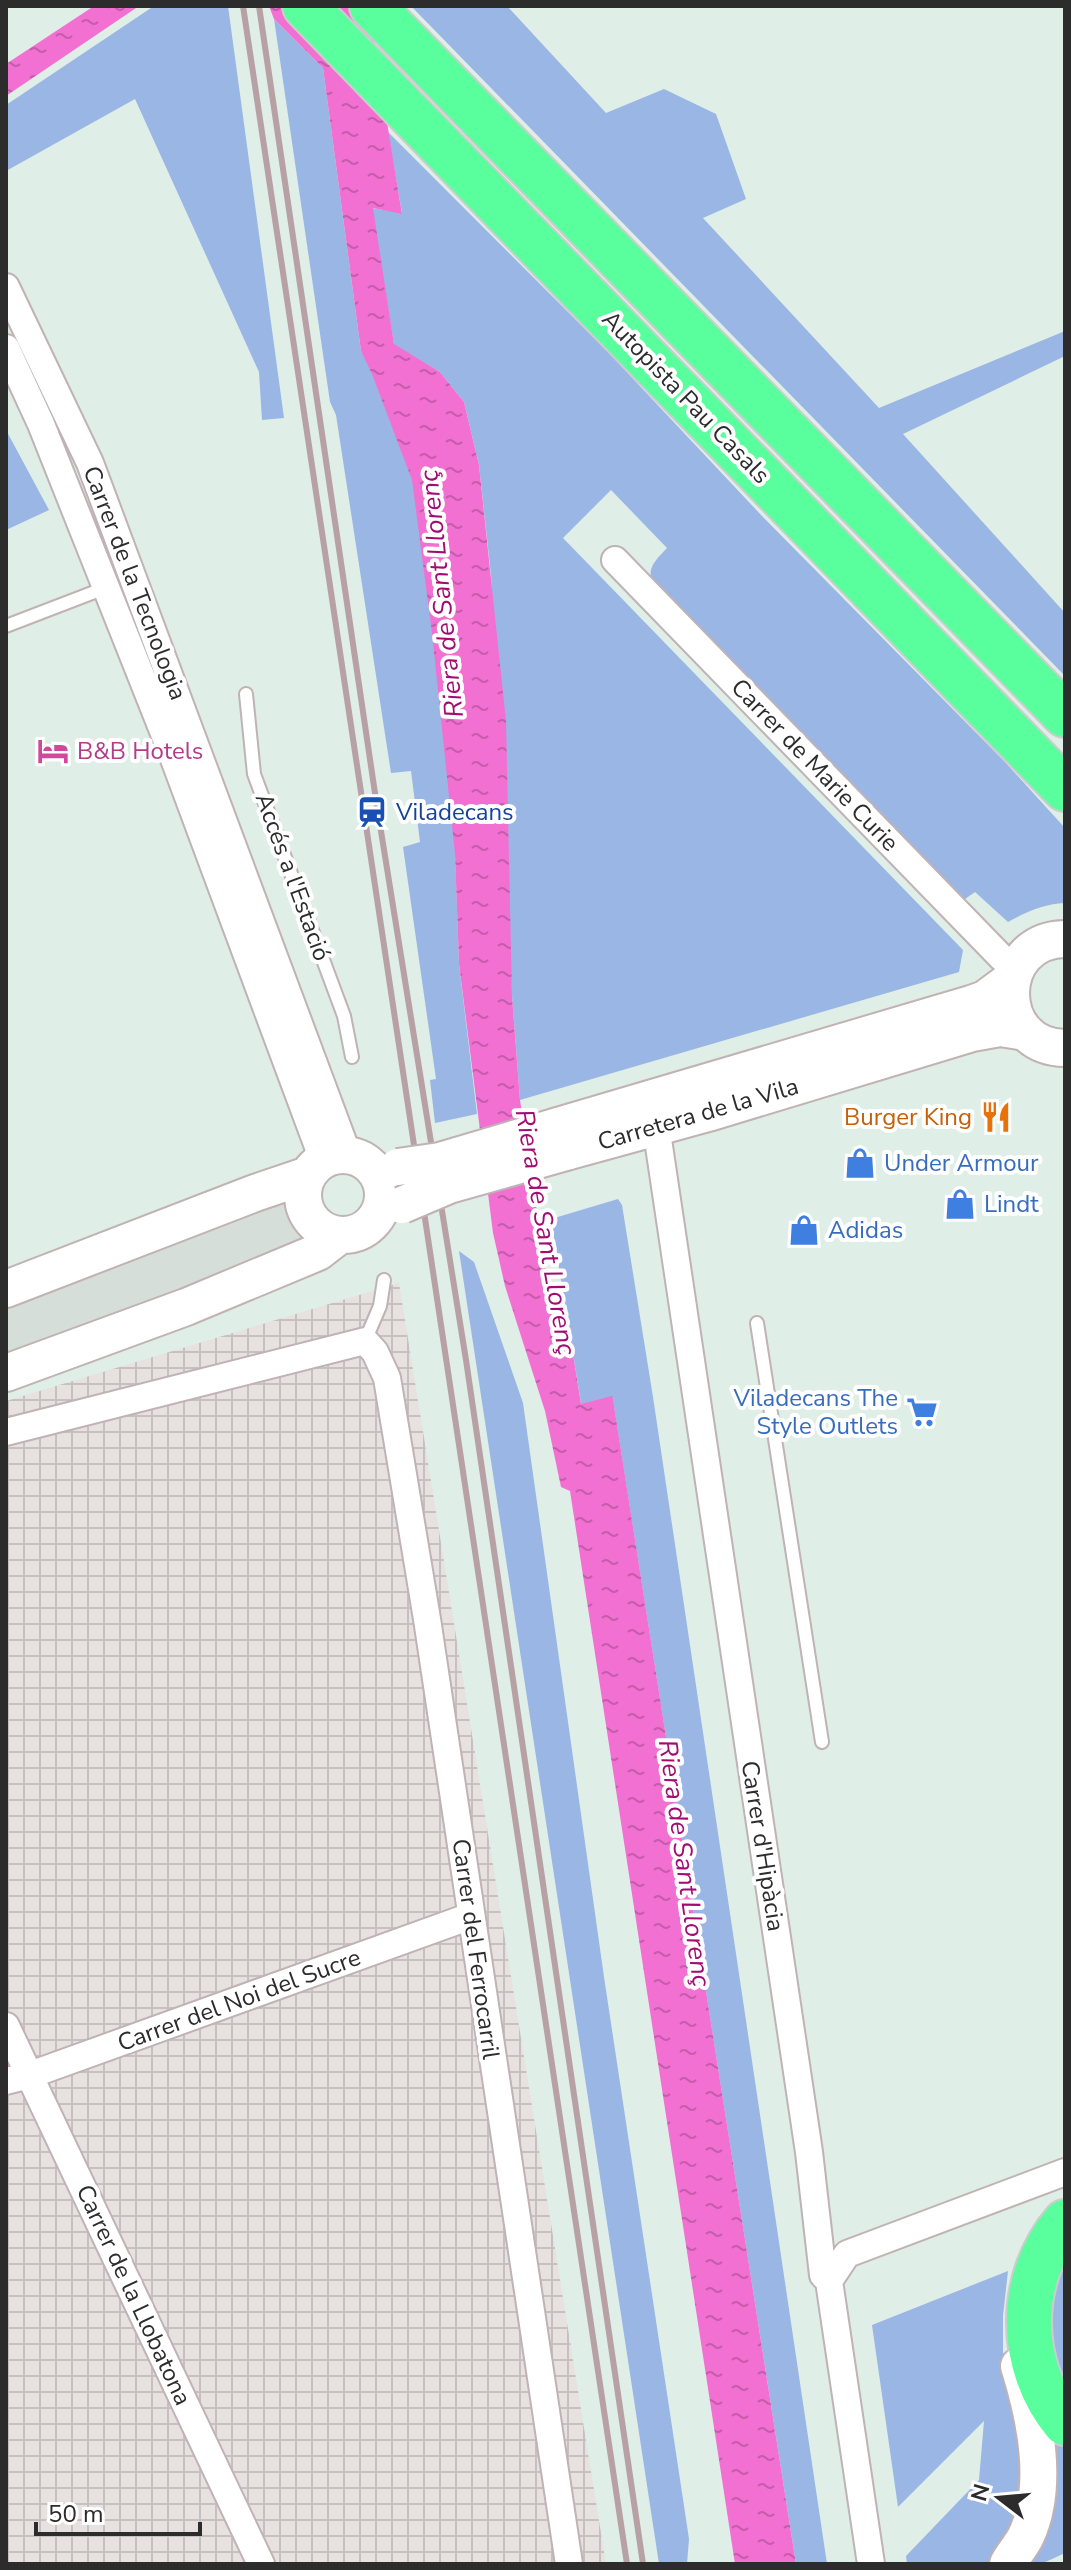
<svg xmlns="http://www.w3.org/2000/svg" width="1071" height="2570" font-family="'Nunito Sans',sans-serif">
  <defs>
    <pattern id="industrial-grid" width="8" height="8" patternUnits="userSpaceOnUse" patternTransform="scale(2)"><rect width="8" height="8" fill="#e7e1df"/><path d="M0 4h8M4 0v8" fill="none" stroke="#c6c1c0"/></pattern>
    <pattern id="water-ripples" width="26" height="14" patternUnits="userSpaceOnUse" patternTransform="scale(2)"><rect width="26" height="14" fill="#f270d2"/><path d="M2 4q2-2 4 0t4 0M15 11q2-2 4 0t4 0" fill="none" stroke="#c45cab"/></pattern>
  </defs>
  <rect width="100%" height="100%" fill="#dfeee7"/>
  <path fill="url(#industrial-grid)" d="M399 1283 606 2564H6V1401Z"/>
  <path fill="#9ab6e5" d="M154 6H228L284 418 262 420 259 372 135 99 6 171V105Z
    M411 6H507L606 113 664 89 716 114 746 199 703 218 879 408 1065 331V356L903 434 1065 613V676Z
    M274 19 323 68 361 351 421 456 449 675 459 964 477 1114 435 1123 430 1080 436 1079 403 847 420 842 411 771 391 773 336 415 330 402Z
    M388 132 607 351 762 516 1006 763 1065 828V903C1043 904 1026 912 1008 922L975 892 965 899 654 586C645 569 655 561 667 548L611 490 563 538 963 950 959 972 520 1100 512 996 491 575 479 465 464 402 440 372 394 345 372 208 402 213Z
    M6 430 49 510 6 530Z
    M618 1199 622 1205 653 1397 827 2564H796L614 1407 583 1415 551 1219Z
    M459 1251 474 1262 523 1403 604 1977 689 2539 687 2564H659Z
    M1065 2241V2394L1051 2367 1043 2286Z
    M1008 2271 1003 2316V2352L1025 2435 1015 2514 990 2564H907L906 2556 979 2480 984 2421 898 2507 872 2325Z
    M1039 2418 1065 2434V2553L1041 2564H1017Z"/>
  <path fill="#d6deda" d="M283 1196 300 1230 302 1243 6 1361V1299Z"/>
  <path fill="url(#water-ripples)" d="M94 6H139L6 96V64Z
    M269 6H368L402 214 373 208 394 344 440 372 464 402 479 465 506 721 512 996 520 1100 555 1331 569 1329 581 1404 612 1396 614 1406 796 2564H735L570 1491 561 1487 545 1411 505 1286 493 1233 459 964 455 854 432 633 412 480 372 374 361 351 323 68 274 19Z"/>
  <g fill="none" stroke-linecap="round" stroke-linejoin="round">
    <defs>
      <path id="lane" d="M6 626 105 588
        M246 694 254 774 344 1016 352 1057
        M757 1323 822 1742
        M365 1341 380 1306 384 1280"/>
      <path id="street" d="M6 287 90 463 348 1155
        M6 348 41 424 171 751 323 1160
        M615 560 1002 958 1016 968
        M656 1126 809 2152 823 2275 829 2281 871 2564
        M6 1432 365 1341 375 1352 387 1378 427 1619 569 2564
        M6 2026 261 2564
        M6 2081 30 2075 471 1916
        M829 2281 847 2254 1065 2172"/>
      <path id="secondary" d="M1065 939C993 940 993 1047 1065 1048
        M558 1126 971 1004 985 999 1012 979
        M566 1152 708 1113 972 1033 1000 1028 1026 1032
        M303 1195a40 40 0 1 1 80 0a40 40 0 1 1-80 0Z
        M6 1289 255 1193 308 1175
        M6 1373 186 1307 318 1252 340 1235
        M1008 2564C1013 2555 1020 2547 1025 2538 1050 2488 1035 2417 1019 2366"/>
      <path id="highway" d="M305 6 1065 789
        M372 6 1065 715
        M1065 2222C1017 2278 1017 2366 1065 2423"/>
    </defs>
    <use href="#lane" stroke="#c0b2b5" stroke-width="16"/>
    <use href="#street" stroke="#c0b2b5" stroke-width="30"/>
    <use href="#secondary" stroke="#c0b2b5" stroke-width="40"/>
    <use href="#highway" stroke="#ccc" stroke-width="48"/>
    <use href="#lane" stroke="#fff" stroke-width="12"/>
    <use href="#street" stroke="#fff" stroke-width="26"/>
    <use href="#secondary" stroke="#fff" stroke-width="36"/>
    <use href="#highway" stroke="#59ff9d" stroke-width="44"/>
    <path stroke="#b7a1a5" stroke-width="6" d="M243 6C375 858 495 1712 627 2564
      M259 6 376 800 466 1360 643 2564"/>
    <defs>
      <path id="secondary-bridge" d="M398 1167 440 1161 558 1126
        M402 1205 449 1185 566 1152"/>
    </defs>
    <use href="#secondary-bridge" stroke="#c0b2b5" stroke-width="40" stroke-linecap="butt"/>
    <use href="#secondary-bridge" stroke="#fff" stroke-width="36"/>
  </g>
  <defs>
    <symbol id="hotel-bare" viewBox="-9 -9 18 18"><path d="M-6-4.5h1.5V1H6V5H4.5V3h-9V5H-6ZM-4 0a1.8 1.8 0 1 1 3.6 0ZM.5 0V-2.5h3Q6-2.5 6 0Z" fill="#d1479c" stroke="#fff" stroke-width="2.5" paint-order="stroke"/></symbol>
    <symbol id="station-bare" viewBox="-9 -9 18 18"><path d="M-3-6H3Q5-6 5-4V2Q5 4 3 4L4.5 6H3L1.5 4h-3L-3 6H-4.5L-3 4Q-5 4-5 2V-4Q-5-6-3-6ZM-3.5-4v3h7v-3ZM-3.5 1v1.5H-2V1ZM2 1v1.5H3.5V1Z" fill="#1a4fb4" stroke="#fff" stroke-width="2.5" paint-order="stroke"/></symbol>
    <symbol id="restaurant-bare" viewBox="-9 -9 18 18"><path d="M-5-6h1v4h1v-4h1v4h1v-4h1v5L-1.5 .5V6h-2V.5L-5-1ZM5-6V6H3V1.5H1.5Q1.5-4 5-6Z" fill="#e8710a" stroke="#fff" stroke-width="2.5" paint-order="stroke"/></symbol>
    <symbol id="shop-bare" viewBox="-9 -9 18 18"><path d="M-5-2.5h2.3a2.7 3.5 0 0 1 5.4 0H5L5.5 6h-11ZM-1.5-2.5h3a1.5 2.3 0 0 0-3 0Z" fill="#3f7fe0" stroke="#fff" stroke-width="2.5" paint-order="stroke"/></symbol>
    <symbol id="supermarket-bare" viewBox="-9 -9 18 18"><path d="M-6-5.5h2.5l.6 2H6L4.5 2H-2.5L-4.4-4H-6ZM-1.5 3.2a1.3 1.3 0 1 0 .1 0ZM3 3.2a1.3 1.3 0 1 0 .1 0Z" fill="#3f7fe0" stroke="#fff" stroke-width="2.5" paint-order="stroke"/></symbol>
  </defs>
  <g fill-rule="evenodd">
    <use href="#hotel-bare" x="31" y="729" width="44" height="44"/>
    <use href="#station-bare" x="350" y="790" width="44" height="44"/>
    <use href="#restaurant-bare" x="974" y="1095" width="44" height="44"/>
    <use href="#shop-bare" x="838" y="1141" width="44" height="44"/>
    <use href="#shop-bare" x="938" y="1182" width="44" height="44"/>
    <use href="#shop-bare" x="782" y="1208" width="44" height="44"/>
    <use href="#supermarket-bare" x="900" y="1390" width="44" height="44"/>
  </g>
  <g text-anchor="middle" stroke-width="8" stroke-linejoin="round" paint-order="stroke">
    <g font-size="24" fill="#2c2c2c" stroke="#fff">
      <text transform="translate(686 397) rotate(46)" y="8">Autopista Pau Casals</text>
      <text transform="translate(135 583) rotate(69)" y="8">Carrer de la Tecnologia</text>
      <text transform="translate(815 765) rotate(46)" y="8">Carrer de Marie Curie</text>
      <text transform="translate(293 877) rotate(70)" y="8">Accés a l'Estació</text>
      <text transform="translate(698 1114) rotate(-16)" y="8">Carretera de la Vila</text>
      <text transform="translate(763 1846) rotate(81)" y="8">Carrer d'Hipàcia</text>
      <text transform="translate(476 1949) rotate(82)" y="8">Carrer del Ferrocarril</text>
      <text transform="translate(239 2000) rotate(-20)" y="8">Carrer del Noi del Sucre</text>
      <text transform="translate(134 2295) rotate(65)" y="8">Carrer de la Llobatona</text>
    </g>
    <g font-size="24" fill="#b23c85" stroke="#fff" text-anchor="start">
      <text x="77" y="759">B&amp;B Hotels</text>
    </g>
    <g font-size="24" fill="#164399" stroke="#fff" text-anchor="start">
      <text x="396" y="820">Viladecans</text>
    </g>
    <g font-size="24" fill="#c56008" stroke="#fff" text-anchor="end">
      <text x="972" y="1125">Burger King</text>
    </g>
    <g font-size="24" fill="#366cbe" stroke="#fff" text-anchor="start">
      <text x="884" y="1171">Under Armour</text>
      <text x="984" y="1212">Lindt</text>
      <text x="828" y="1238">Adidas</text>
      <text x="898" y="1406" text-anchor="end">Viladecans The<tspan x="898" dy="28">Style Outlets</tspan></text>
    </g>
    <g font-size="26" font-style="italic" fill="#a20b71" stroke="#fff">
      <text transform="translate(441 594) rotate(-96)" y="9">Riera de Sant Llorenç</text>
      <text transform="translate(546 1232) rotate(80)" y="9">Riera de Sant Llorenç</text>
      <text transform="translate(685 1863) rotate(82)" y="9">Riera de Sant Llorenç</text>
    </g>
  </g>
  <rect width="1071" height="2570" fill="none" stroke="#2c2c2c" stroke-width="16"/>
  <g transform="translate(999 2498) rotate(286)" stroke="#ffffff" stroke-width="6" paint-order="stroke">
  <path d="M0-6L14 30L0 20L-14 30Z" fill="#2c2c2c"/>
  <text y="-12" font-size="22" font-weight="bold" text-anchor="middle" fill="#2c2c2c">N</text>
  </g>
  <path d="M36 2522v12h164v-12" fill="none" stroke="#2c2c2c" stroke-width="4"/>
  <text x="48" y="2522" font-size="24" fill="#2c2c2c" stroke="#ffffff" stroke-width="6" paint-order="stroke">50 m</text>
</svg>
